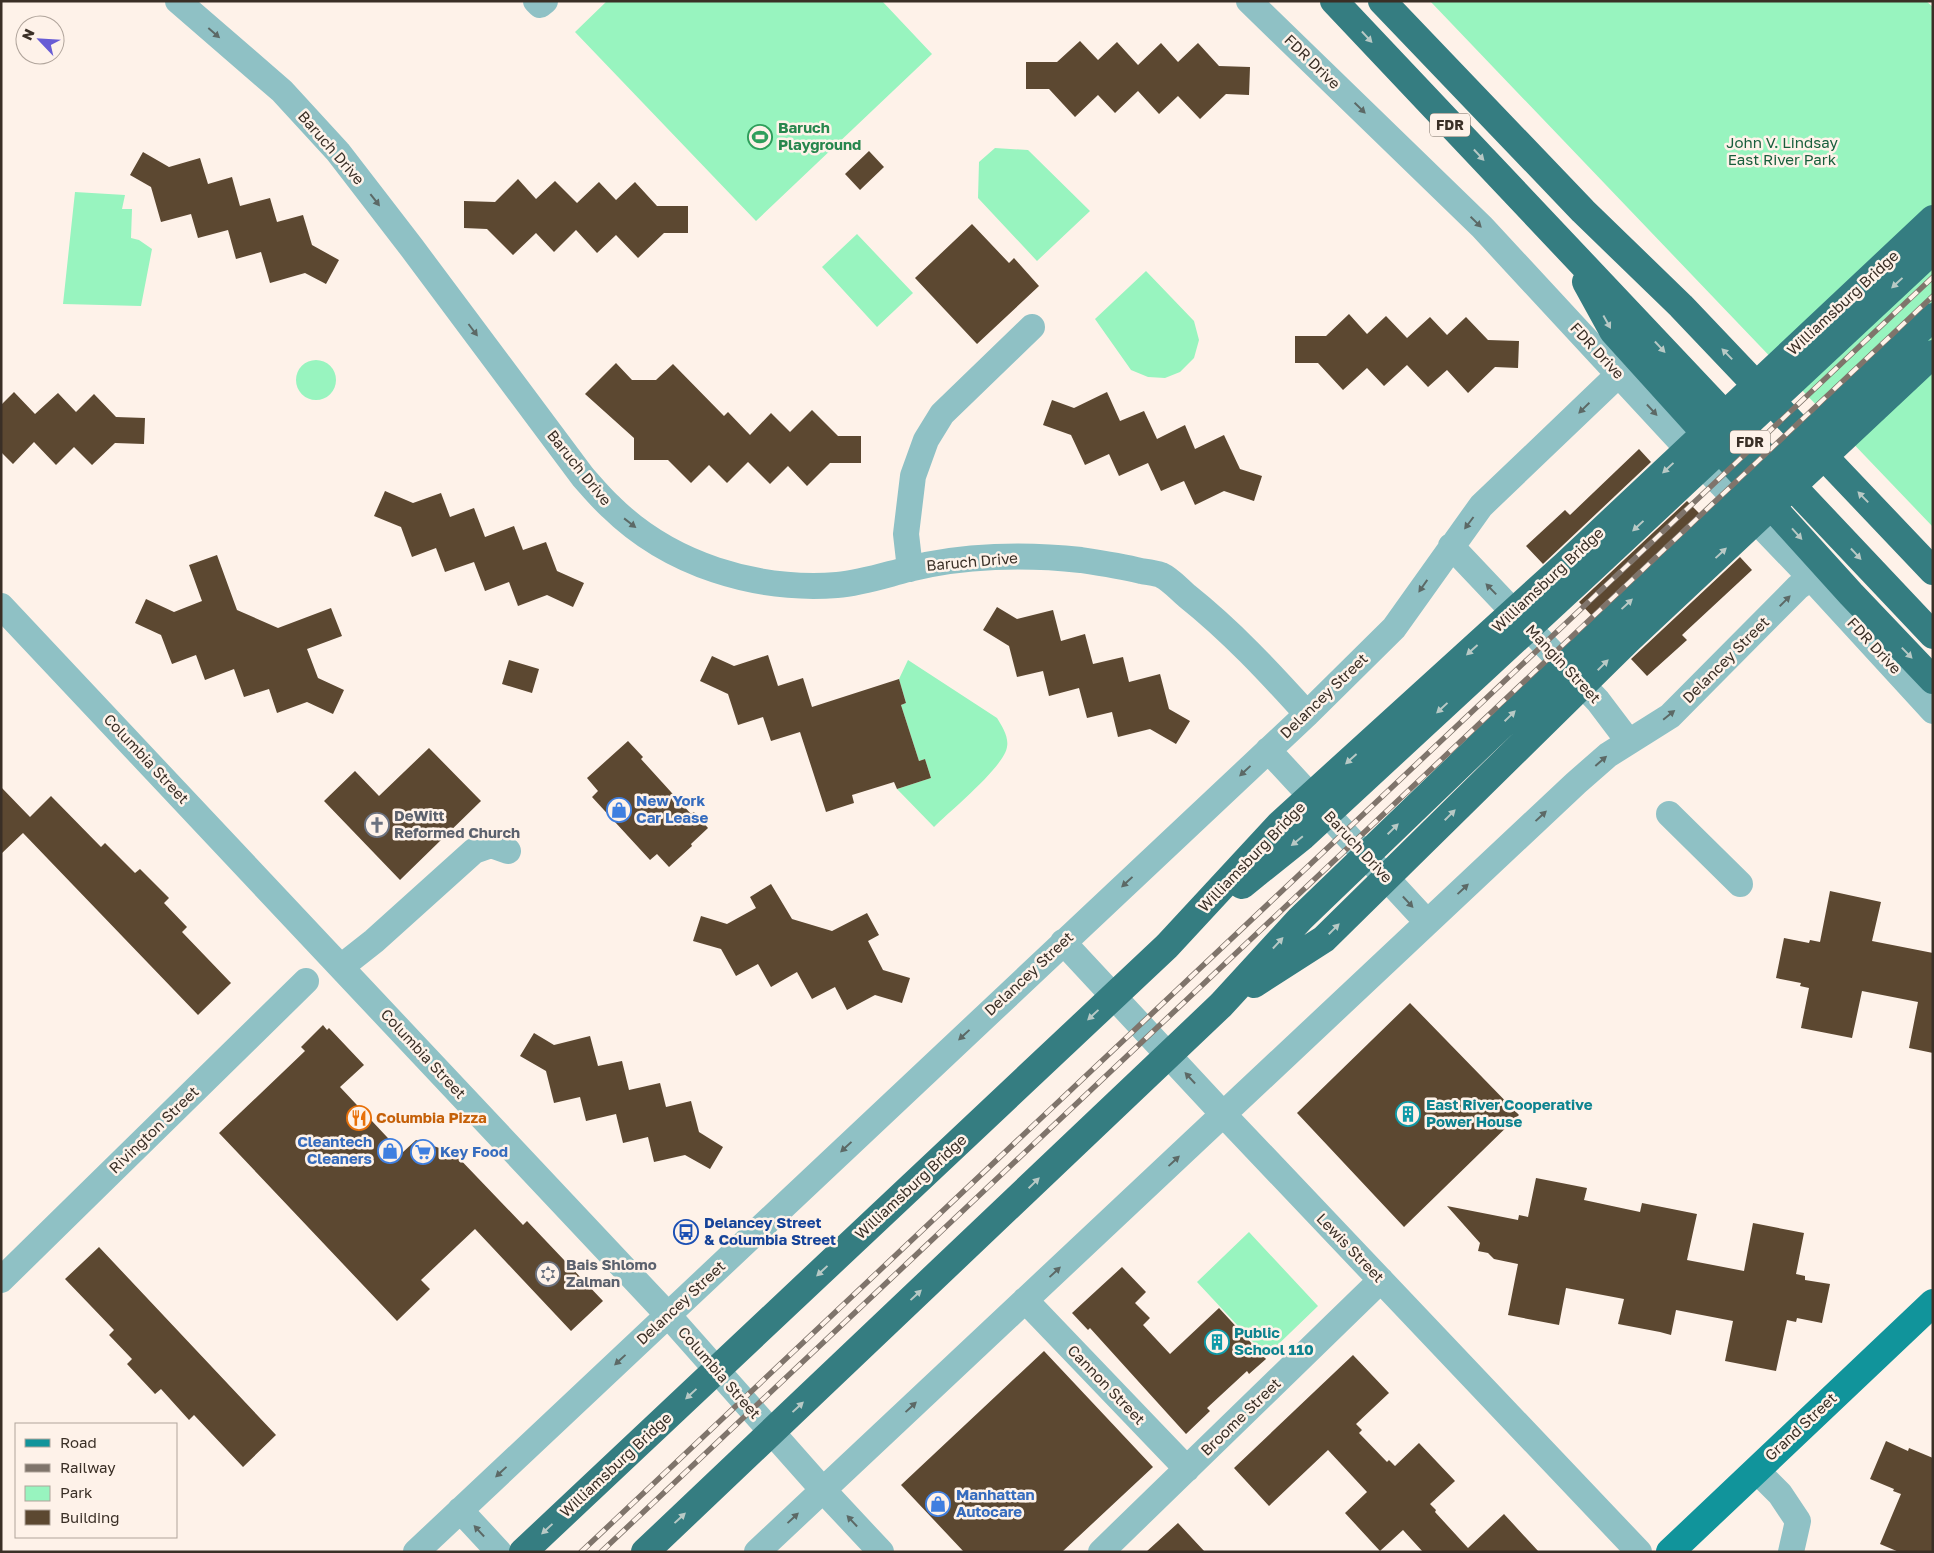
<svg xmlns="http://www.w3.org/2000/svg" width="1934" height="1553" font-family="'Golos Text',sans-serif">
  <rect width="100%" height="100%" fill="#fef2e9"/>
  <path fill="#98f4bf" d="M607 1H882L932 54 756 221 575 32Z
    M1430 1H1926L1933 7V527Z
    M995 148 1028 150 1090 211 1037 261 978 198 979 162Z
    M75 192 125 195 122 209H132L131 238 139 240 152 249 141 306 63 304Z
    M857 234 913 293 877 327 822 267Z
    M1146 271 1194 321 1199 340 1194 358 1180 372 1165 378 1148 377 1131 370 1095 319Z
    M296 380a20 20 0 1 1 40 0a20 20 0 1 1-40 0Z
    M908 660 997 718C1002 726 1009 737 1007 747 1004 767 950 811 934 827L897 789 931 778 925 759 919 761 901 705 906 703 899 679Z
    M1249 1232 1318 1306 1266 1356 1197 1282Z"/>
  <path fill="#5c4831" d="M1080 41 1098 60 1117 42 1138 65 1161 43 1178 62 1198 43 1219 66 1250 67 1249 95 1226 94 1200 119 1178 96 1159 114 1138 91 1115 113 1098 95 1075 117 1049 89H1026V62H1057Z
    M869 151 884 167 860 190 845 174Z
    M143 152 169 167 200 158 208 184 232 177 240 206 270 198 277 222 303 215 312 245 339 260 326 284 305 273 270 283 261 252 236 259 228 230 198 238 191 214 161 222 151 187 130 175Z
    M518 179 536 199 555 181 577 203 599 182 616 200 635 182 657 206H688V233H664L638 258 616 235 597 253 576 230 554 252 536 233 513 255 487 229 464 228V201L495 202Z
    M972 224 1009 263 1014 258 1039 286 977 344 915 278Z
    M1349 314 1367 334 1386 316 1407 338 1430 317 1447 335 1466 317 1488 340 1519 341 1518 368 1495 367 1468 393 1447 370 1428 387 1407 365 1384 386 1367 368 1343 390 1318 363H1295V336H1326Z
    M616 363 632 380H656L673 364 724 416 728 412 750 435 771 413 790 432 812 410 838 436H861V463H830L807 486 788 466 770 484 748 462 727 483 709 465 691 483 668 460H634V438L585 394Z
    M14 392 35 414 58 393 76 412 94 394 116 417 145 418 144 444 115 443 92 465 74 447 56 465 34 442 13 464 1 452V405Z
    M1107 392 1120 421 1144 411 1157 439 1185 425 1195 449 1224 435 1240 469 1262 476 1254 501 1224 491 1195 505 1184 481 1161 491 1148 463 1119 476 1109 454 1085 465 1071 435 1043 425 1052 400 1074 408Z
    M1639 449 1651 462 1543 564 1526 546 1565 510 1570 515Z
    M385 491 413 503 441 493 450 517 474 508 485 537 514 526 523 550 546 542 557 571 584 583 573 607 547 595 518 606 509 582 485 591 474 562 445 572 436 548 412 557 401 527 374 516Z
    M1687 501 1700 514 1592 616 1579 602Z
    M217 555 237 610 278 628 331 608 342 636 307 649 318 678 344 690 333 714 307 702 277 713 269 689 244 697 234 669 205 680 196 655 172 664 161 635 135 623 146 599 174 612 202 601 189 565Z
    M1740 557 1752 570 1682 635 1687 640 1647 676 1631 659Z
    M997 607 1017 619 1053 610 1061 641 1085 634 1093 664 1123 657 1129 682 1160 674 1169 709 1190 721 1176 744 1150 729 1118 737 1112 712 1087 718 1079 688 1049 696 1043 671 1017 677 1009 646 983 630Z
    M768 655 778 686 803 678 812 707 899 679 906 703 901 705 919 761 925 759 931 778 897 789 894 782 852 795 854 803 826 812 800 732 771 741 763 717 738 725 728 694 700 681 712 656 734 666Z
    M509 660 539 669 532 693 502 684Z
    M628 741 643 757 641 759 691 814 694 812 708 828 691 844 692 846 669 867 657 854 650 860 592 797 598 791 587 778Z
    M429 748 481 801 400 880 324 801 355 771 379 796Z
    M1 787 30 817 51 796 101 847 105 843 135 873 140 869 169 898 164 903 187 927 182 932 231 983 198 1015 23 833 1 854Z
    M771 884 792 919 832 931 867 913 879 935 868 941 883 970 910 978 902 1003 875 995 847 1010 835 987 812 999 797 972 771 987 758 964 736 976 721 949 693 941 701 916 727 924 756 908 750 897Z
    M1830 891 1881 902 1872 941 1933 953V1053L1909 1048 1918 1002 1862 991 1852 1038 1801 1028 1809 988 1800 986 1801 983 1776 978 1784 938 1809 943 1810 940 1820 942Z
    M1410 1003 1519 1115 1404 1227 1297 1113Z
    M323 1025 327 1030 329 1028 364 1065 340 1087 402 1153 416 1140 454 1153 523 1225 527 1221 603 1301 571 1331 475 1229 421 1280 430 1289 397 1321 219 1133 305 1051 301 1047Z
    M534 1033 554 1045 590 1036 598 1066 622 1061 629 1090 660 1083 666 1107 691 1101 699 1132 723 1147 710 1169 685 1155 654 1162 648 1137 623 1143 616 1114 586 1121 580 1097 554 1103 546 1071 520 1056Z
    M1536 1178 1587 1188 1584 1200 1640 1212 1642 1203 1697 1214 1687 1260 1744 1271 1753 1223 1804 1233 1796 1274 1805 1276V1280L1830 1284 1822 1323 1797 1318 1796 1322 1787 1320 1776 1371 1725 1361 1733 1321 1676 1310 1671 1335 1660 1332 1618 1324 1624 1299 1566 1288 1559 1325 1508 1315 1518 1264 1494 1259 1488 1253 1478 1251 1480 1243 1447 1206 1518 1220 1519 1215 1528 1217Z
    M99 1247 276 1435 243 1467 194 1415 189 1420 161 1389 155 1394 127 1364 132 1359 109 1335 114 1330 65 1279Z
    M1122 1267 1146 1292 1135 1303 1150 1318 1143 1325 1170 1354 1219 1308 1266 1359 1249 1374 1247 1371 1207 1408 1210 1411 1186 1434 1090 1328 1088 1330 1072 1313Z
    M1044 1351 1153 1467 1062 1552H964L901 1485Z
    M1353 1355 1389 1393 1356 1424 1362 1430 1359 1433 1387 1462 1389 1460 1395 1466 1419 1443 1455 1481 1430 1504 1436 1510 1435 1512 1468 1548 1504 1514 1539 1552H1423L1403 1530 1380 1551 1345 1513 1367 1492 1328 1450 1269 1506 1234 1468Z
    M1886 1441 1908 1451 1909 1448 1933 1458V1552H1899L1880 1544 1901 1494 1893 1491 1894 1489 1870 1479Z
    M1178 1523 1205 1552H1146Z"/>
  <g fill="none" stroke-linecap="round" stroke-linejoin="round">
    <path stroke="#8fc1c5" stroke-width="26" d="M178 1 282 91 338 152 412 248 583 477C592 487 601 498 611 507 670 565 756 591 837 585 862 583 885 575 909 569 963 555 1026 554 1081 560 1101 563 1121 566 1141 571 1148 572 1156 573 1161 575 1170 579 1179 589 1187 596 1231 631 1269 672 1307 714
      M536 1 540 5 545 1
      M1249 1 1482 227 1694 456 1811 578 1933 711
      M1451 546 1598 701 1629 742
      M910 569 906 534 913 476 926 440 942 414 1032 327
      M1 606 668 1315 823 1490 881 1552
      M1268 750 1427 922
      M1669 814 1740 884
      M1063 942 1223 1114 1639 1552
      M341 967 374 941 474 851 491 845 508 851
      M1 1280 306 981
      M1025 1300 1187 1469
      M1756 1470 1780 1494 1798 1521 1791 1552
      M460 1510 499 1552
      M416 1552 1307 714 1394 628 1481 506 1619 374
      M757 1552 1576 783 1608 755 1670 716 1798 587 1811 578
      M1101 1552 1381 1280"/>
    <path stroke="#11949b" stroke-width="28" d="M1670 1552 1933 1303"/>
    <path stroke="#357d81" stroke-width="28" d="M1334 1 1933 635
      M1382 1 1583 211 1681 306 1933 571
      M1586 282 1613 331 1851 594 1933 680
      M1242 885 1303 836 1583 577 1933 250
      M1254 984 1324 939 1629 639 1933 354
      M523 1552 1167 946 1280 824 1565 565 1933 219
      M645 1552 1221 1005 1300 919 1621 610 1933 317"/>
    <defs>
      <path id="rail" d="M581 1552 1933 277
        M601 1552 1933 296"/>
    </defs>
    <use href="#rail" stroke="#7f746b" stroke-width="5.5"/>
    <use href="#rail" stroke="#fef2e9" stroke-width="4" stroke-dasharray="11" stroke-linecap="butt"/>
  </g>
  <defs><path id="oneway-solid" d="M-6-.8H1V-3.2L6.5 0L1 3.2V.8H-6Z" transform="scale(1.25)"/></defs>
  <g fill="#5c6966">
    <use href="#oneway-solid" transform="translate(214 33) rotate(41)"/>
    <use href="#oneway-solid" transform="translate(1360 108) rotate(44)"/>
    <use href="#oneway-solid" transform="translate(375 200) rotate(52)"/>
    <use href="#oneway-solid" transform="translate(1476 222) rotate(44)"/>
    <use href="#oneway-solid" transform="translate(473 330) rotate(53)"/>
    <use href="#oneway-solid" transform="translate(1584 408) rotate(136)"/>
    <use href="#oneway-solid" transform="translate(1652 410) rotate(47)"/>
    <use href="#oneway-solid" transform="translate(630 523) rotate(38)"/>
    <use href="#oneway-solid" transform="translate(1469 523) rotate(127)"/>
    <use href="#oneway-solid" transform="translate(1423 586) rotate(125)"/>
    <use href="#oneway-solid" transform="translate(1491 589) rotate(-134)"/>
    <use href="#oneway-solid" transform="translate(1785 601) rotate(-45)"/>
    <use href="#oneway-solid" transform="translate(1669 715) rotate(-39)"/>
    <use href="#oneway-solid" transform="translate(1601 761) rotate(-41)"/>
    <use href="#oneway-solid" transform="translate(1245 771) rotate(137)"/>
    <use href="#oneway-solid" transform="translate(1541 816) rotate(-43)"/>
    <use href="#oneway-solid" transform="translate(1127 882) rotate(137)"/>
    <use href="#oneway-solid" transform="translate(1463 889) rotate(-43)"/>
    <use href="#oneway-solid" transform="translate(1408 902) rotate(47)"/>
    <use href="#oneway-solid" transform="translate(964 1035) rotate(137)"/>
    <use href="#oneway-solid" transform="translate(1190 1078) rotate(-133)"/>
    <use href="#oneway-solid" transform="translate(846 1147) rotate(137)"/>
    <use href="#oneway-solid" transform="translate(1174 1161) rotate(-43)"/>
    <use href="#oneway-solid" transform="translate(1055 1272) rotate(-43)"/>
    <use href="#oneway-solid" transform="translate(620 1360) rotate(137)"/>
    <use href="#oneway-solid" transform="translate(911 1407) rotate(-43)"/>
    <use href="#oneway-solid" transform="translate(501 1472) rotate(137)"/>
    <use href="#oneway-solid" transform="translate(793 1518) rotate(-43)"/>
    <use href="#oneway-solid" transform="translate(852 1521) rotate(-133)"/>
    <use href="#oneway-solid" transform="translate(479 1531) rotate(-133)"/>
  </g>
  <g fill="#b8c9c5">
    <use href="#oneway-solid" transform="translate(1367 37) rotate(47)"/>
    <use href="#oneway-solid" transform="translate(1479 155) rotate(47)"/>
    <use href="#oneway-solid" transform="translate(1897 283) rotate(137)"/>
    <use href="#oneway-solid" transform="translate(1607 322) rotate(61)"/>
    <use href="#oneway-solid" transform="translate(1660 347) rotate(47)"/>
    <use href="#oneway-solid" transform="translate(1727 354) rotate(-134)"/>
    <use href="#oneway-solid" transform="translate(1668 468) rotate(137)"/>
    <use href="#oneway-solid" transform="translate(1863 497) rotate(-134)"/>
    <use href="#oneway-solid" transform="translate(1638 526) rotate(137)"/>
    <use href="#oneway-solid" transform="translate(1797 534) rotate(48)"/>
    <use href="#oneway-solid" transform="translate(1721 553) rotate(-43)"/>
    <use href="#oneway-solid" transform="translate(1856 554) rotate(47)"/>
    <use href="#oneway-solid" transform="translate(1627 604) rotate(-43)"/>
    <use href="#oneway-solid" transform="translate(1472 650) rotate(138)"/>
    <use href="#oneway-solid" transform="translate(1907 653) rotate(46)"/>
    <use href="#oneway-solid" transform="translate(1603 665) rotate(-45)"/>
    <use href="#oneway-solid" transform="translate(1442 708) rotate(137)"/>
    <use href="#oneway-solid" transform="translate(1510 716) rotate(-44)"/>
    <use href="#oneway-solid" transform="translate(1351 759) rotate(138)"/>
    <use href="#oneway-solid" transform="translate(1450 815) rotate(-45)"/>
    <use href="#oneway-solid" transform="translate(1393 829) rotate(-44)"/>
    <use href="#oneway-solid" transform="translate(1297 841) rotate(141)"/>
    <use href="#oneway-solid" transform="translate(1334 929) rotate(-45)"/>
    <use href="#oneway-solid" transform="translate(1278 943) rotate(-47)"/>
    <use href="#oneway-solid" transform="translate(1093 1015) rotate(137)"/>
    <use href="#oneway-solid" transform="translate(1034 1183) rotate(-44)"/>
    <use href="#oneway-solid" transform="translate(822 1271) rotate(137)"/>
    <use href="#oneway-solid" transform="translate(916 1295) rotate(-43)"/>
    <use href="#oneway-solid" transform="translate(691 1394) rotate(137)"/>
    <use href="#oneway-solid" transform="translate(798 1407) rotate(-43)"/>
    <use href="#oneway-solid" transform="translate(680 1518) rotate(-43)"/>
    <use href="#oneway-solid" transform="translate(547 1529) rotate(137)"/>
  </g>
  <defs>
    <symbol id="stadium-ring" viewBox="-11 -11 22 22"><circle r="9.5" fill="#fef2e9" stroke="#2e9e5b" stroke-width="1.5"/><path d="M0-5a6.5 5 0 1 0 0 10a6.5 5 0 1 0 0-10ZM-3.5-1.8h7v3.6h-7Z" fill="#2e9e5b"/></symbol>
    <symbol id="shop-ring" viewBox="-11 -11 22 22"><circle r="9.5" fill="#fef2e9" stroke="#3f7fe0" stroke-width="1.5"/><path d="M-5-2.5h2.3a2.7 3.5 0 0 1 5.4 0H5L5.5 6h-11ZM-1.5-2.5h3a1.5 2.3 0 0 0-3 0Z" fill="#3f7fe0"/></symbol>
    <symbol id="church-ring" viewBox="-11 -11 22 22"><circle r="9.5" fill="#fef2e9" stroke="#6b7280" stroke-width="1.5"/><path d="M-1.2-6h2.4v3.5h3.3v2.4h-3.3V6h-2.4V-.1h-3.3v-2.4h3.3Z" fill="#6b7280"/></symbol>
    <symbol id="building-ring" viewBox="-11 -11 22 22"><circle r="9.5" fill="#fef2e9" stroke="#0f9aa8" stroke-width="1.5"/><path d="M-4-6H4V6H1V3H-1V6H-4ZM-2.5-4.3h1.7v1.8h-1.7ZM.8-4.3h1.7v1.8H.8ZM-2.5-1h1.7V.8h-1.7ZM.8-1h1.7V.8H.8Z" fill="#0f9aa8"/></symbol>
    <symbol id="restaurant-ring" viewBox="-11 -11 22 22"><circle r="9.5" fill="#fef2e9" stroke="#e8710a" stroke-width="1.5"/><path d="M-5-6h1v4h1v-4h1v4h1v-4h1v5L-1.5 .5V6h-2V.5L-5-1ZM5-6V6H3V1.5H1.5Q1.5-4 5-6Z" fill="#e8710a"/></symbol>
    <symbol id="supermarket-ring" viewBox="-11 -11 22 22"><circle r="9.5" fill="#fef2e9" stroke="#3f7fe0" stroke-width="1.5"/><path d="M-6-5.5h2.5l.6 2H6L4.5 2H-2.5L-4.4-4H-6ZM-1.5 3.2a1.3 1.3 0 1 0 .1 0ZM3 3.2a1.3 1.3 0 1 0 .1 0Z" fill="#3f7fe0"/></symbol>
    <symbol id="bus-ring" viewBox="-11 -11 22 22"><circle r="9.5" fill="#fef2e9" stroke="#1a4fb4" stroke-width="1.5"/><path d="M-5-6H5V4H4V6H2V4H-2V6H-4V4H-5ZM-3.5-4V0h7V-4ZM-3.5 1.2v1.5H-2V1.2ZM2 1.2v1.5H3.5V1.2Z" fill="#1a4fb4"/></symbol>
    <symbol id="synagogue-ring" viewBox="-11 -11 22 22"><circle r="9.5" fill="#fef2e9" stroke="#6b7280" stroke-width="1.5"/><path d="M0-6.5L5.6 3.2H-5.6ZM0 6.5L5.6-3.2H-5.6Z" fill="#6b7280"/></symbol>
  </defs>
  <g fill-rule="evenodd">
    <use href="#stadium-ring" x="746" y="123" width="28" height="28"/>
    <use href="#shop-ring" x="605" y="796" width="28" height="28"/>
    <use href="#church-ring" x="363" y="811" width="28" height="28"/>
    <use href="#building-ring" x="1394" y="1100" width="28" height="28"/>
    <use href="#restaurant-ring" x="345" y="1104" width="28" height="28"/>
    <use href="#shop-ring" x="376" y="1137" width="28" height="28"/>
    <use href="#supermarket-ring" x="409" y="1138" width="28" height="28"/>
    <use href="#bus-ring" x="672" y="1218" width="28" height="28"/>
    <use href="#synagogue-ring" x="534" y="1260" width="28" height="28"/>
    <use href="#building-ring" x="1203" y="1328" width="28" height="28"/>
    <use href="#shop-ring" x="924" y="1490" width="28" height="28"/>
  </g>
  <g text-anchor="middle" stroke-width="5" stroke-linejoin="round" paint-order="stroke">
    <g fill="#fef2e9" stroke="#756a60" stroke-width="1">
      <rect x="1430" y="113.5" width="40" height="23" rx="4"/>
      <rect x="1730" y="430.5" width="40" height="23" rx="4"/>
    </g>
    <g font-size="14" font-weight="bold" fill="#3a2f26">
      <text x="1450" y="130">FDR</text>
      <text x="1750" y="447">FDR</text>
    </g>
    <g font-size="15" fill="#3a2f26" stroke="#fef2e9">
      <text transform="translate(1312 62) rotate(44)" y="5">FDR Drive</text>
      <text transform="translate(331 148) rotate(49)" y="5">Baruch Drive</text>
      <text transform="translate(1843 303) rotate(-43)" y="5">Williamsburg Bridge</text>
      <text transform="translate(1597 351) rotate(47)" y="5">FDR Drive</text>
      <text transform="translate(579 468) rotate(51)" y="5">Baruch Drive</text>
      <text transform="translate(972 562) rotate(-5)" y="5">Baruch Drive</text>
      <text transform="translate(1548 580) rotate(-43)" y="5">Williamsburg Bridge</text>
      <text transform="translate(1874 646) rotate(47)" y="5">FDR Drive</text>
      <text transform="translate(1726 660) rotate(-45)" y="5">Delancey Street</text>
      <text transform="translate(1563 664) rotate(47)" y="5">Mangin Street</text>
      <text transform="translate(1324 696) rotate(-44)" y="5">Delancey Street</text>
      <text transform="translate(146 759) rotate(47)" y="5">Columbia Street</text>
      <text transform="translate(1358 847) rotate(47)" y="5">Baruch Drive</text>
      <text transform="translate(1252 857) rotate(-46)" y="5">Williamsburg Bridge</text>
      <text transform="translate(1029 974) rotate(-43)" y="5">Delancey Street</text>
      <text transform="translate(423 1054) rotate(47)" y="5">Columbia Street</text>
      <text transform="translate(154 1130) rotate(-44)" y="5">Rivington Street</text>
      <text transform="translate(911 1187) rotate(-43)" y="5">Williamsburg Bridge</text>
      <text transform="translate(1350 1248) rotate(46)" y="5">Lewis Street</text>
      <text transform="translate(681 1303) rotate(-43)" y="5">Delancey Street</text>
      <text transform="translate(719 1373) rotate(49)" y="5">Columbia Street</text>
      <text transform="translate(1106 1385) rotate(46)" y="5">Cannon Street</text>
      <text transform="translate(1241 1417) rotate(-44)" y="5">Broome Street</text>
      <text transform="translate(1801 1427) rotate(-43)" y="5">Grand Street</text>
      <text transform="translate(616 1465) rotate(-43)" y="5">Williamsburg Bridge</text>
    </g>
    <g font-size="15" font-weight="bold" fill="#27864d" stroke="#fef2e9" text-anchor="start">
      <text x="778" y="133">Baruch<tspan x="778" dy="17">Playground</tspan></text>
    </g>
    <g font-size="15" fill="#185e3c" stroke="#fef2e9">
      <text x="1782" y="148">John V. Lindsay<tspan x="1782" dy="17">East River Park</tspan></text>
    </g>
    <g font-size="15" font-weight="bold" fill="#366cbe" stroke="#fef2e9" text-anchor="start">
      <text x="636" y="806">New York<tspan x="636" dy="17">Car Lease</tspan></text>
      <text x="372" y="1147" text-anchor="end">Cleantech<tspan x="372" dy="17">Cleaners</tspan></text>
      <text x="440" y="1157">Key Food</text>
      <text x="956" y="1500">Manhattan<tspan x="956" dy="17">Autocare</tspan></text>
    </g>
    <g font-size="15" font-weight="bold" fill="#5b616d" stroke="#fef2e9" text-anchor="start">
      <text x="394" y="821">DeWitt<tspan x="394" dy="17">Reformed Church</tspan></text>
      <text x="566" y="1270">Bais Shlomo<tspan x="566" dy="17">Zalman</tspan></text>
    </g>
    <g font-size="15" font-weight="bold" fill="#0d838f" stroke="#fef2e9" text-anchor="start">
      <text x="1426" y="1110">East River Cooperative<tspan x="1426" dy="17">Power House</tspan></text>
      <text x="1234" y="1338">Public<tspan x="1234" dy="17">School 110</tspan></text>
    </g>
    <g font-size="15" font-weight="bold" fill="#c56008" stroke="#fef2e9" text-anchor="start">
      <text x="376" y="1123">Columbia Pizza</text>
    </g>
    <g font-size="15" font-weight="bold" fill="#164399" stroke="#fef2e9" text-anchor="start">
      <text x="704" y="1228">Delancey Street<tspan x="704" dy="17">&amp; Columbia Street</tspan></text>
    </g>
  </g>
  <rect width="1934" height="1553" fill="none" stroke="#3a2f26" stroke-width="5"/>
  <rect x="15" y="1423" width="162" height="115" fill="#fef2e9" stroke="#b0a49b"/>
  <rect x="25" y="1439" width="25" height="8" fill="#11949b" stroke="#b0a49b"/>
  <text x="60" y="1448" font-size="15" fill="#3a2f26">Road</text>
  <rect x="25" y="1464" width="25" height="8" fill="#7f746b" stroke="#b0a49b"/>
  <text x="60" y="1473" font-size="15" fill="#3a2f26">Railway</text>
  <rect x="25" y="1486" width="25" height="15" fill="#98f4bf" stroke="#b0a49b"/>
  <text x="60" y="1498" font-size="15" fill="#3a2f26">Park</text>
  <rect x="25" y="1510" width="25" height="15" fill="#5c4831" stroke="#b0a49b"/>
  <text x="60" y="1523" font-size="15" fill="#3a2f26">Building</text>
  <g transform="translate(40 40) rotate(295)"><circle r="24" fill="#fef2e9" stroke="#b0a49b"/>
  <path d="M0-4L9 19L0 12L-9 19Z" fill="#685cd5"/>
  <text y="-8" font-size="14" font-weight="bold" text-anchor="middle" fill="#3a2f26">N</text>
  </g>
</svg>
